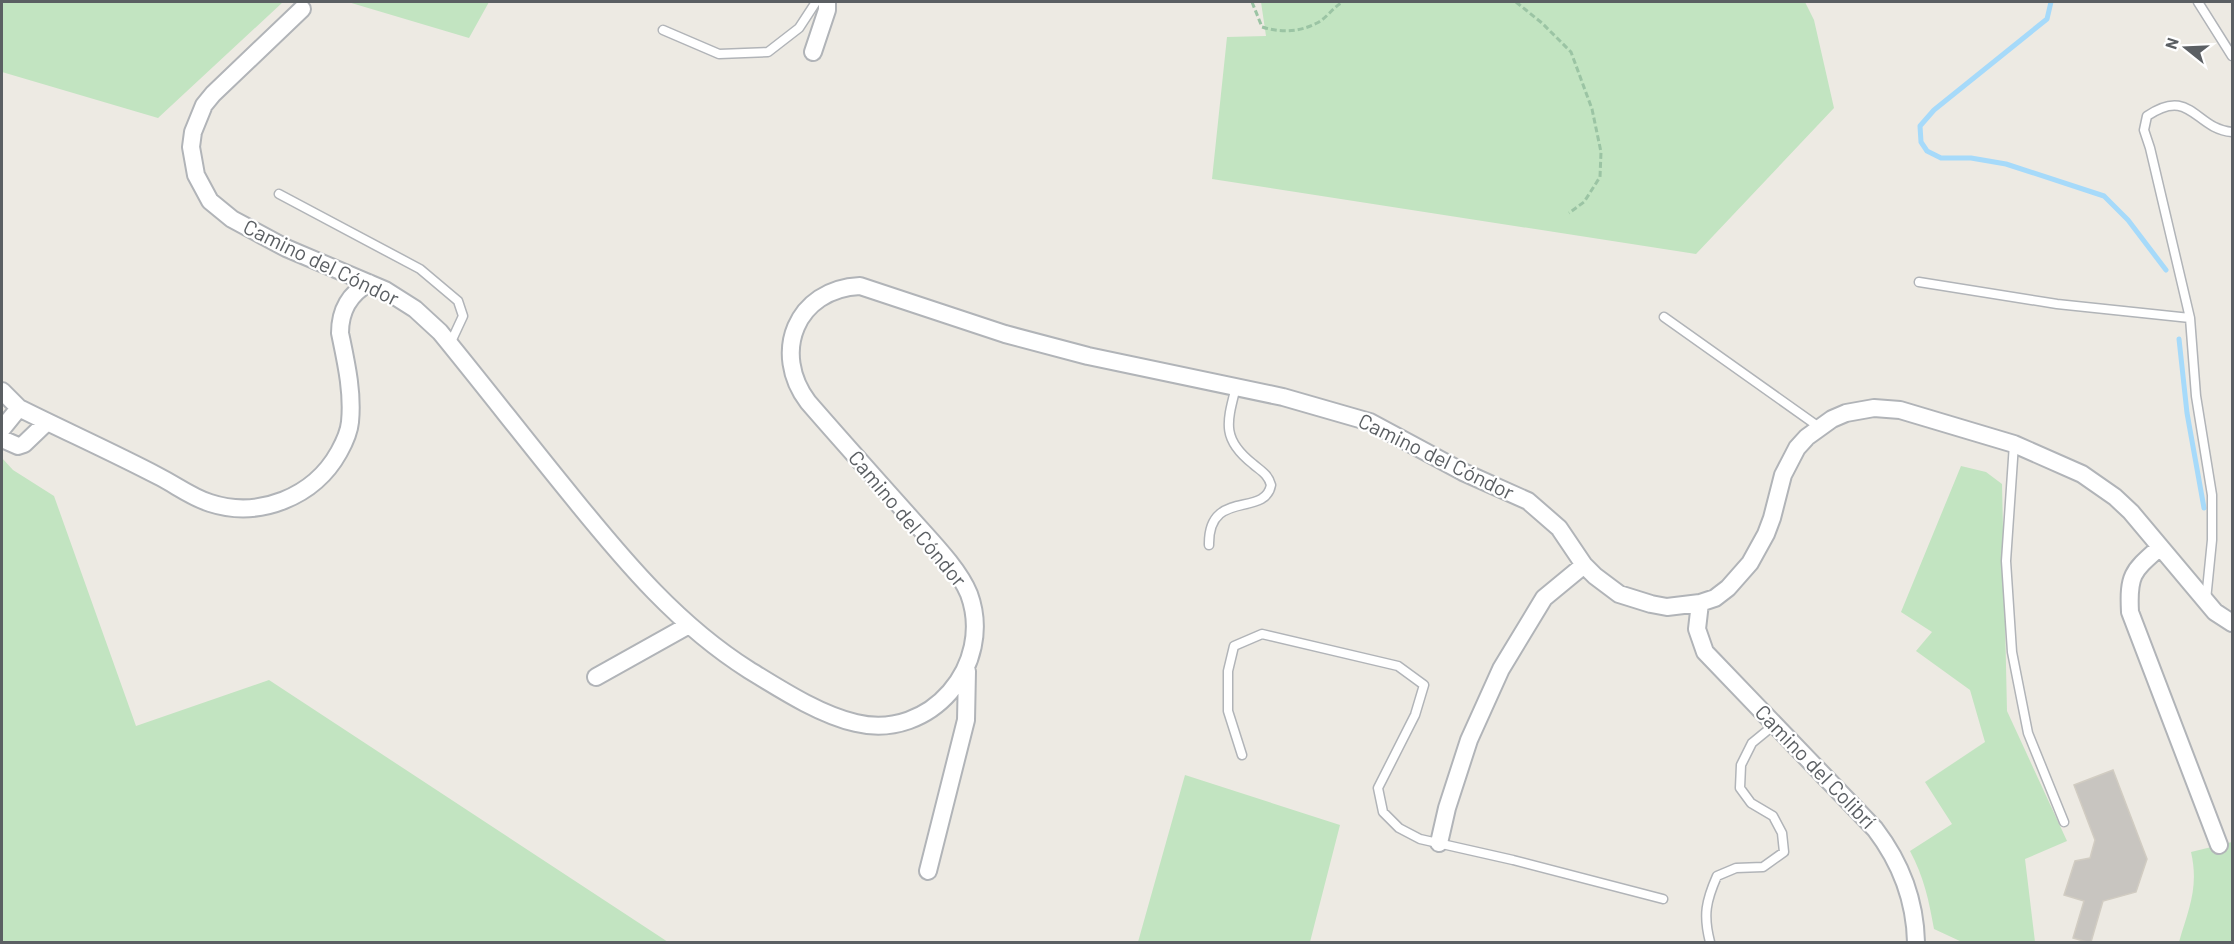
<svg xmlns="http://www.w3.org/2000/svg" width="2234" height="944" font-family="Barlow,sans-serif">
  <rect width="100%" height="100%" fill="#edeae3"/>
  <path fill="#c2e4c1" d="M2 2H283L158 118 2 72Z
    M348 2H489L469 38Z
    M1261 2H1805L1814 20 1834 108 1696 254 1212 179 1227 37 1266 36Z
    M2 458 13 470 54 496 136 726 269 680 668 942H2Z
    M1961 466 1986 472 2002 484 2007 711 2067 841 2025 859 2035 942H1962L1934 929C1929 901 1924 877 1910 851L1952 824 1925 782 1985 742 1970 690 1916 651 1932 632 1901 612Z
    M1185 775 1340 825 1310 942H1138Z
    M2232 842V942H2179C2189 908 2199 887 2191 852Z"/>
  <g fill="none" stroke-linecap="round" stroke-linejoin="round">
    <path stroke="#a6dafa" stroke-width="5" d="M2051 2 2047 19 1934 110 1920 126 1921 142 1927 151 1941 158H1971L2006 164 2104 196 2128 220 2166 270
      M2179 339 2187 413 2204 508"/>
  </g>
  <path fill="#c8c5c0" stroke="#d1ccc2" stroke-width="1.5" d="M2113 770 2147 859 2136 892 2103 901 2091 942H2087L2073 938 2084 901 2064 895 2075 861 2090 858 2095 840 2074 785Z"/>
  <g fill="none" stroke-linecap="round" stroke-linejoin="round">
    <defs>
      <path id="service" d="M2198 2 2232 56
        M663 30 719 54 768 52 799 28 816 2
        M279 194 420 269 458 301 463 316 450 344
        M1919 282 2057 304 2190 318
        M1664 317 1819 427
        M2014 444 2006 561 2012 652 2028 733 2064 822
        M1209 545C1208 488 1265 518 1271 485 1268 474 1261 471 1253 464 1221 439 1227 422 1236 387
        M2206 600 2212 540V495L2196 396 2190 318 2150 148 2144 130 2147 116C2191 86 2195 129 2232 132
        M1242 755 1228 711V671L1234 646 1262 634 1398 666 1424 685 1415 715 1378 788 1383 812 1399 828 1420 839 1513 860 1663 899
        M1710 942C1703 915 1706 901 1717 876L1736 868 1763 867 1784 852 1782 833 1773 816 1751 803 1740 788 1741 765 1752 743 1774 725"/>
      <path id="minor" d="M302 9 213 94 204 105 193 132 191 147 196 175 210 201 232 219 286 248 385 290 415 309 440 332C485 387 529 444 574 499 626 563 678 625 749 670 780 689 820 715 856 723 930 741 995 665 969 594 958 567 928 538 909 516 875 478 841 440 808 402 771 353 796 289 860 286L1005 334 1088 356 1283 397 1370 422 1463 472 1528 501 1559 528 1584 565 1595 576 1619 594 1651 604 1667 607 1700 603 1715 598 1728 588 1750 563 1766 534 1772 518 1783 475 1797 448 1807 437 1832 419 1846 413 1874 408 1900 410 2014 444 2082 474 2115 497 2131 512 2215 612 2232 623
        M813 52 827 10V2
        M2 391 19 408C65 431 112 452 158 476 176 485 191 497 210 503 259 519 314 497 339 452 344 443 349 433 350 422 353 392 346 362 340 333 340 311 349 294 369 283
        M2 429 19 408
        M2 437V439L18 446 24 444 47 422
        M2160 547C2133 571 2128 574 2130 612L2219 845
        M1700 603 1697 629 1705 652 1875 829C1901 863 1915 899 1916 942
        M596 677 689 625
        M1439 843 1447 808 1469 740 1501 669 1544 598 1584 565
        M928 871 966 720 967 671"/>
    </defs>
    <use href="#service" stroke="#b1b4b8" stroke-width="11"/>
    <use href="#minor" stroke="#b1b4b8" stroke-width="20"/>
    <path stroke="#9bc4a4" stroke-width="3" stroke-dasharray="6 3" stroke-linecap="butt" d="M1252 2 1262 27C1281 33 1300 32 1317 23 1327 18 1333 7 1343 2
      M1516 2 1542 23 1571 52 1592 109 1601 152 1600 177 1584 202 1569 213"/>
    <use href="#service" stroke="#fff" stroke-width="8"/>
    <use href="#minor" stroke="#fff" stroke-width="16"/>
  </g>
  <g text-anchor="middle" stroke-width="4.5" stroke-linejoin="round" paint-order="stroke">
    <g font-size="21" fill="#5b5f63" stroke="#fff">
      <text transform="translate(321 263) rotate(26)" y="7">Camino del Cóndor</text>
      <text transform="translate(1436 457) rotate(26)" y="7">Camino del Cóndor</text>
      <text transform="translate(907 519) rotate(50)" y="7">Camino del Cóndor</text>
      <text transform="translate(1815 767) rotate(46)" y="7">Camino del Colibrí</text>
    </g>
  </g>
  <rect width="2234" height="944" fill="none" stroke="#5b5f63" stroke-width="6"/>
  <g transform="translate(2186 48) rotate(288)" stroke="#ffffff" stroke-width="4.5" paint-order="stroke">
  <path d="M0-4.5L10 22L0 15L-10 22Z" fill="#5b5f63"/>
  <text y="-9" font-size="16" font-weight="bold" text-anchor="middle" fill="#5b5f63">N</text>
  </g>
</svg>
